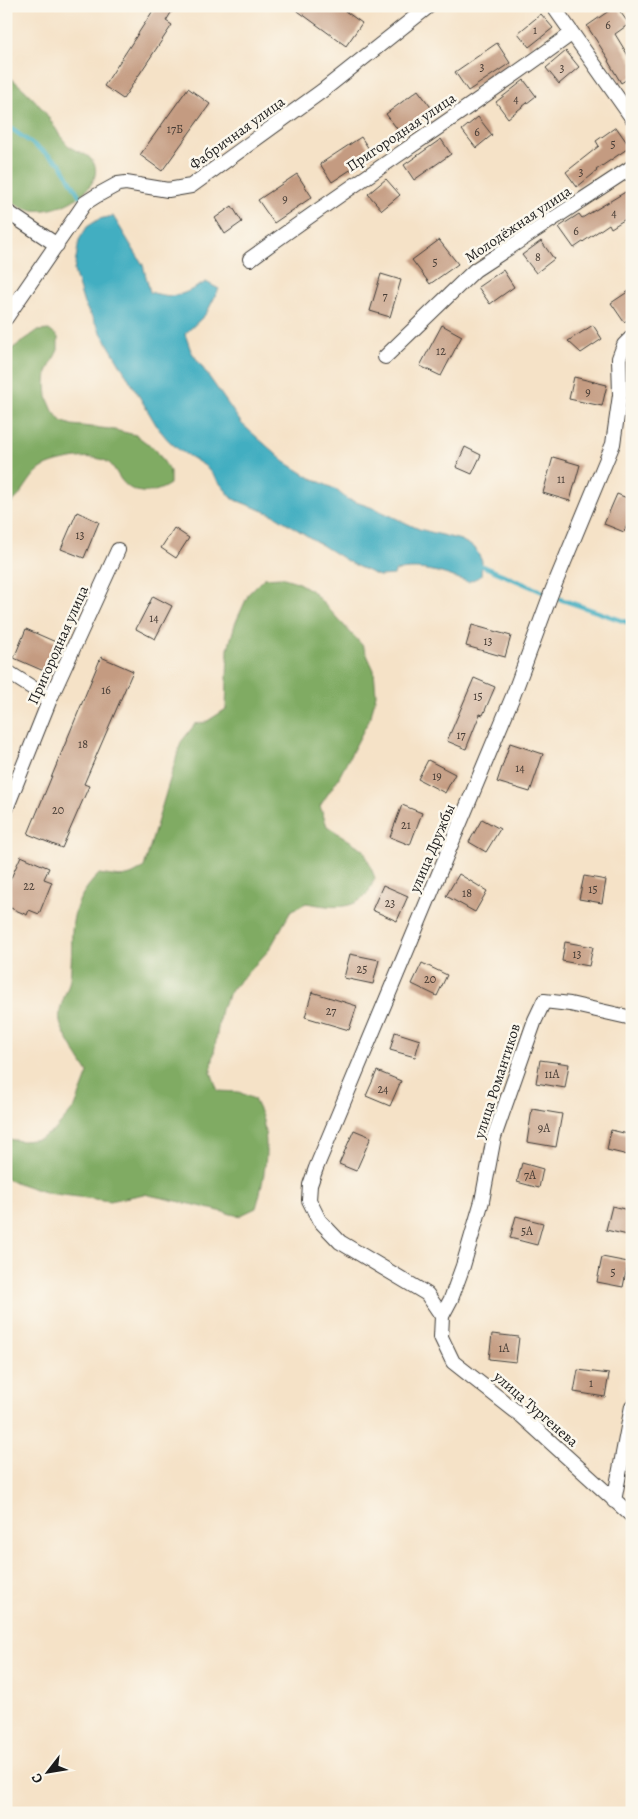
<svg xmlns="http://www.w3.org/2000/svg" width="638" height="1819" font-family="Alegreya,serif">
  <rect width="100%" height="100%" fill="#fbf7ec"/>
  <filter id="ink" filterUnits="userSpaceOnUse"><feTurbulence type="fractalNoise" baseFrequency=".02" numOctaves="2"/><feDisplacementMap in="SourceGraphic" scale="10" xChannelSelector="R" yChannelSelector="G"/><feConvolveMatrix kernelMatrix="1 2 1 2 8 2 1 2 1" color-interpolation-filters="sRGB"/></filter>
  <filter id="wash" filterUnits="userSpaceOnUse"><feTurbulence type="fractalNoise" baseFrequency=".0096" numOctaves="4" result="noise"/><feDisplacementMap in="SourceGraphic" scale="20" xChannelSelector="R" yChannelSelector="G"/><feGaussianBlur stdDeviation="1.12" result="paint"/><feColorMatrix in="noise" values="0 0 0 0 0 0 0 0 0 0 0 0 0 0 0 0 0 1.4 0 .05"/><feComposite in="paint" operator="in"/></filter>
  <g filter="url(#wash)">
    <rect width="100%" height="100%" fill="#f5e2c7"/>
    <path fill="#80ab63" stroke="#4e6440" d="M6 74C20 85 33 97 44 111 52 121 60 138 69 146 78 154 90 152 95 166 103 196 30 232 6 194Z
      M49 330 58 337V350L47 372 46 384 47 397 53 411 61 421 72 425 110 429 136 435 156 450 170 471V484C155 494 135 497 122 481 118 476 114 467 109 463 100 456 81 457 71 459 60 461 44 464 36 473 25 484 21 499 6 506V353L37 331Z
      M281 577 297 582 312 591 363 646 374 670 376 694 371 716 338 779 320 806 327 826 364 850 375 878C372 883 370 891 366 895 350 912 326 906 306 903L291 911 269 950 232 989 221 1009 211 1072 218 1091 239 1092 254 1099C257 1106 262 1114 263 1121 270 1149 264 1181 256 1208L239 1216 195 1205 144 1194 110 1201 47 1193 6 1179V1139L23 1141 40 1139 55 1130 75 1107 88 1073C82 1063 61 1031 60 1022 57 1007 68 992 70 978 75 933 63 910 99 874 120 877 127 880 144 867L181 742 195 724 206 722 226 709 228 649 235 624 249 593 264 578Z"/>
    <path fill="#42aec1" stroke="#2f656e" d="M113 216 143 265 150 292C177 300 183 294 206 282L219 289 206 314 185 334 191 351 242 424 285 462 309 477 335 489 347 499 376 509 419 529 461 540 475 548 482 561 481 576 468 582C442 573 423 565 395 571L394 575 379 576 352 564 274 515 233 499 205 466 179 450 168 440 158 428 84 304 74 271 79 240 87 227 99 219Z"/>
    <g fill="none" stroke-linecap="round" stroke-linejoin="round">
      <path stroke="#42aec1" stroke-width="4.5" d="M6 125 61 164 80 197
        M478 564 543 592
        M560 599 632 624"/>
    </g>
    <g id="blocks">
      <path fill="#c49b81" d="M156 6H175L166 21 172 25 123 99 104 86Z
        M291 6H338L362 23 346 46Z
        M616 6 629 24 615 34 632 62V76L621 83 608 61 609 60 587 26Z
        M541 14 553 28 529 47 518 33Z
        M497 43 510 63 468 91 455 72Z
        M566 51 579 67 559 84 546 68Z
        M524 80 536 96 508 118 496 102Z
        M188 88 210 104 162 171 140 155Z
        M418 90 433 110 401 134 386 114Z
        M478 117 492 135 476 148 462 130Z
        M616 127 630 147 596 170 597 171 577 187 566 172 599 146 596 141Z
        M361 137 373 155 332 182 320 164Z
        M441 139 451 154 414 180 404 165Z
        M297 174 312 197 274 223 258 200Z
        M386 179 400 195 382 210 368 194Z
        M632 188V215L611 228 609 224 574 248 559 227 579 214 582 218Z
        M232 206 242 222 225 234 215 218Z
        M439 240 458 264 430 284 412 260Z
        M541 241 554 259 536 273 522 255Z
        M503 270 514 287 490 304 478 287Z
        M381 274 401 280 390 317 370 311Z
        M632 289V317L624 322 611 303Z
        M442 325 462 336 441 376 420 366Z
        M593 325 602 339 581 353 568 341Z
        M574 377 607 385 602 406 569 399Z
        M465 447 481 455 472 474 456 467Z
        M553 457 580 465 570 501 543 493Z
        M617 494 632 500V513L624 532 604 524Z
        M77 512 99 522 84 558 61 549Z
        M174 528 189 538 176 558 161 548Z
        M153 596 172 606 155 639 136 629Z
        M472 625 511 636 505 657 466 646Z
        M26 629 58 643 46 672 14 658Z
        M101 657 133 671 84 784 89 786 62 848 28 834Z
        M474 678 495 687 483 715 480 714 466 749 447 741Z
        M510 743 543 754 530 792 497 782Z
        M428 760 455 774 445 793 418 779Z
        M402 805 422 813 410 845 390 837Z
        M482 819 500 829 486 852 469 842Z
        M21 856 49 868 44 879 52 882 39 914 29 910 27 915 6 906V889Z
        M459 874 487 891 475 912 446 896Z
        M584 876 606 880 602 903 579 899Z
        M383 885 408 896 397 921 372 910Z
        M565 942 593 947 589 966 562 961Z
        M350 954 379 960 373 984 344 978Z
        M422 963 447 975 437 996 412 984Z
        M312 992 357 1006 349 1030 305 1017Z
        M395 1032 420 1040 415 1057 390 1050Z
        M540 1060 569 1064 565 1088 536 1083Z
        M377 1071 401 1081 390 1106 366 1096Z
        M532 1109 562 1114 556 1147 527 1142Z
        M354 1130 371 1137 356 1171 339 1164Z
        M611 1130 632 1135V1156L607 1150Z
        M522 1163 543 1169 539 1188 517 1182Z
        M612 1206 632 1211V1236L606 1230Z
        M516 1216 543 1223 537 1245 510 1238Z
        M602 1257 628 1262 623 1287 597 1282Z
        M492 1334 519 1337 516 1362 489 1359Z
        M578 1370 609 1374 605 1397 574 1392Z"/>
    </g>
  </g>
  <g filter="url(#ink)">
    <use href="#blocks" fill-opacity="0" stroke="#3d3a36" stroke-width="1"/>
    <g fill="none" stroke-linecap="round" stroke-linejoin="round">
      <defs>
        <path id="street" d="M553 6 632 118
          M6 211 57 245
          M250 259C355 182 466 111 571 34
          M6 318 85 203 96 196 118 184 126 183 168 190 191 186 322 91 429 6
          M385 357 475 270 632 167
          M6 671 50 699
          M6 809 50 699 118 550
          M632 1018 570 1004 544 1001 535 1020 494 1137 482 1201 463 1266 451 1299 442 1316 441 1337 453 1362 523 1417 632 1516
          M442 1316 427 1294 340 1242 319 1220 309 1200 310 1185 316 1168 513 696 552 591 613 444 620 395 619 358 624 345 632 337
          M614 1501 632 1406"/>
      </defs>
      <use href="#street" stroke="#3d3a36" stroke-width="16"/>
      <use href="#street" stroke="#fff" stroke-width="14"/>
    </g>
  </g>
  <g text-anchor="middle" stroke-width="5" stroke-linejoin="round" paint-order="stroke">
    <g font-size="12" fill="#463c35">
      <text x="608" y="29">6</text>
      <text x="535" y="34">1</text>
      <text x="482" y="71">3</text>
      <text x="562" y="72">3</text>
      <text x="516" y="103">4</text>
      <text x="175" y="133">17Б</text>
      <text x="477" y="136">6</text>
      <text x="613" y="148">5</text>
      <text x="581" y="176">3</text>
      <text x="285" y="203">9</text>
      <text x="614" y="217">4</text>
      <text x="576" y="235">6</text>
      <text x="538" y="261">8</text>
      <text x="435" y="266">5</text>
      <text x="385" y="300">7</text>
      <text x="441" y="355">12</text>
      <text x="588" y="396">9</text>
      <text x="561" y="483">11</text>
      <text x="80" y="539">13</text>
      <text x="154" y="622">14</text>
      <text x="488" y="645">13</text>
      <text x="106" y="694">16</text>
      <text x="478" y="700">15</text>
      <text x="461" y="739">17</text>
      <text x="83" y="748">18</text>
      <text x="520" y="772">14</text>
      <text x="437" y="780">19</text>
      <text x="58" y="814">20</text>
      <text x="406" y="829">21</text>
      <text x="29" y="890">22</text>
      <text x="593" y="893">15</text>
      <text x="467" y="897">18</text>
      <text x="390" y="907">23</text>
      <text x="577" y="958">13</text>
      <text x="362" y="973">25</text>
      <text x="430" y="983">20</text>
      <text x="331" y="1015">27</text>
      <text x="552" y="1078">11А</text>
      <text x="383" y="1093">24</text>
      <text x="544" y="1132">9А</text>
      <text x="530" y="1179">7А</text>
      <text x="527" y="1235">5А</text>
      <text x="613" y="1276">5</text>
      <text x="504" y="1352">1А</text>
      <text x="591" y="1387">1</text>
    </g>
    <g font-size="15" fill="#1c1c1c" stroke="#fbf7ec">
      <text transform="translate(401 132) rotate(-34)" y="5">Пригородная улица</text>
      <text transform="translate(237 133) rotate(-36)" y="5">Фабричная улица</text>
      <text transform="translate(518 224) rotate(-34)" y="5">Молодёжная улица</text>
      <text transform="translate(58 645) rotate(-66)" y="5">Пригородная улица</text>
      <text transform="translate(432 848) rotate(-67)" y="5">улица Дружбы</text>
      <text transform="translate(497 1081) rotate(-72)" y="5">улица Романтиков</text>
      <text transform="translate(536 1409) rotate(41)" y="5">улица Тургенева</text>
    </g>
  </g>
  <rect width="638" height="1819" fill="none" stroke="#fbf7ec" stroke-width="25"/>
  <g transform="translate(48 1772) rotate(239)" stroke="#fbf7ec" stroke-width="4" paint-order="stroke">
  <path d="M0-4L9 19L0 12L-9 19Z" fill="#1c1c1c"/>
  <text y="-8" font-size="14" font-weight="bold" text-anchor="middle" fill="#1c1c1c">С</text>
  </g>
</svg>
